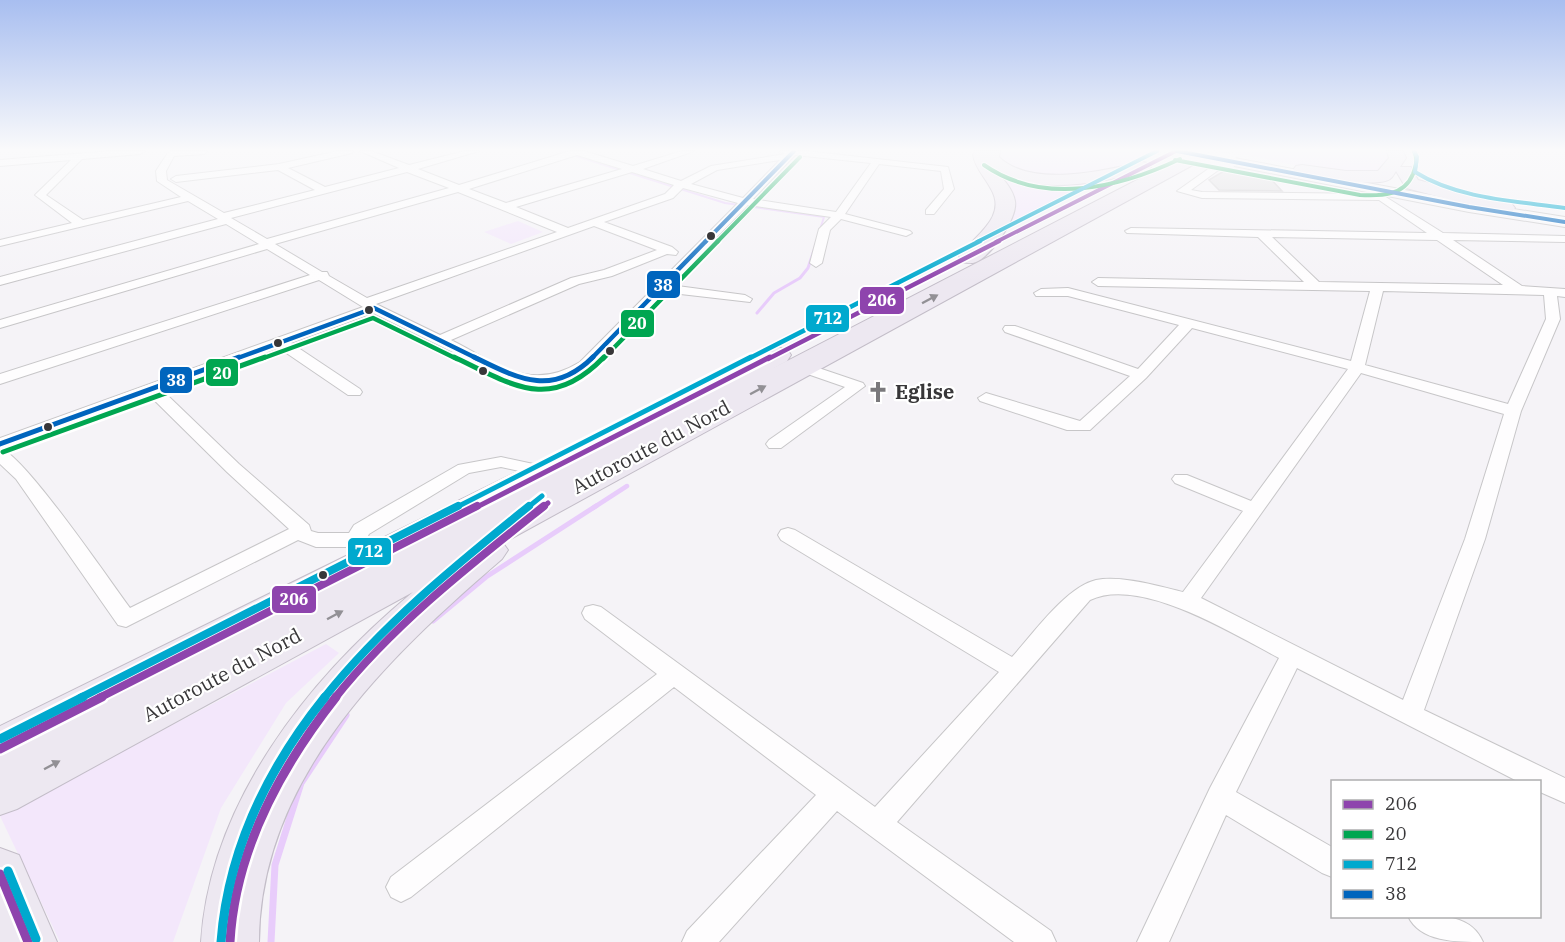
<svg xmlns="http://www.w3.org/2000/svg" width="1565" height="942" font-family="'IBM Plex Serif',serif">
  <rect width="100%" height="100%" fill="#f5f3f7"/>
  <path fill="#f3e7fb" d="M995 151H1159C1137 160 1113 173 1089 175 1068 177 1025 177 1007 166 1002 163 997 158 993 153Z
    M1236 151H1390L1394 157C1390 161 1385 166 1380 169 1353 182 1265 158 1234 152Z
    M995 170 1011 175 1109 178 1004 229 1015 209 1012 193Z
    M518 221 543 232 511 244 484 232Z
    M326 644 339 653 286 703 221 808 173 942H60L0 816Z"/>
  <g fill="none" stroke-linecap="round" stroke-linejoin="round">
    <path stroke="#e8ccfb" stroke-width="2" d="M560 151 725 203 824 217 816 242"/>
    <path stroke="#e8ccfb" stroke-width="3" d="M757 313 774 293 800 278 808 268 817 241"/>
    <path stroke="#e8ccfb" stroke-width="4.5" d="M593 508 627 486"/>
    <path stroke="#e8ccfb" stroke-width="5" d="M433 621 486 577 596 506"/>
    <path stroke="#e8ccfb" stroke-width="7" d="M271 942 275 865 301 783 346 715"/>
  </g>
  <path fill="#dcdadd" stroke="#c7c5c8" stroke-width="1.5" d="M1224 171 1268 176 1282 191 1219 190 1209 180Z"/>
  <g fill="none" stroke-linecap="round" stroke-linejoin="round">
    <defs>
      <path id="minor" d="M111 151H145L140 154 82 159 46 195 83 220 181 197 157 181 156 171 169 151H208L204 154 174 156 166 171 167 180 224 213 315 190 278 170 176 182 171 179 176 176 279 164 338 151H353L352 153 288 168 325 187 399 168 360 151H371L409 165 465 151H479L418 169 459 185 570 151H584L633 166 682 151H694L643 169 681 181 711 166 785 154 780 151H806L948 167 954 189 934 214H926V210L944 189 941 171 879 164 845 214 910 231 912 233 906 236 841 219 830 230 822 263 816 267 810 263 819 229 831 217 748 205 670 285 745 295 752 299 750 302 663 292C648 308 633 324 618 339 586 372 563 394 514 382L373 313 291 343 360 389 362 392 360 395H348L279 348 162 390 239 464 309 525 311 531 318 533H349L354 525 458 465 501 457 552 468 555 472 552 476 546 477 501 467 469 473 369 534 366 540 382 559 379 564C366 568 356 558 349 547H316L298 540 126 627 118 625 16 479 0 464V438L363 307 319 280 0 384V374L310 275 267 249 0 328V320L259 244 226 224 0 285V277L218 219 188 201 0 246V240L72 223 35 195 71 160 0 166V160ZM577 155 622 169 506 203 469 189ZM795 155 871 163 836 212 753 199ZM780 160 743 198 691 184 717 170ZM407 172 449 188 267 239 231 218ZM632 172 674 185 665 194 568 228 516 207ZM683 188 738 203 580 362C530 393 497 363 451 340L579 284 612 276 667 254 676 255 678 252 672 247 604 222 673 198ZM458 192 557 232 367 298 329 276 327 272H322L275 244ZM594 226 657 250 604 270 571 278 440 335 376 304ZM149 395 227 472 289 529 130 608C110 581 24 455 1 449Z
        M1233 159 1238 162 1236 164 1217 171 1191 190 1202 192 1381 194 1443 233 1565 236V242L1453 240 1522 286 1565 289V297L1557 296 1560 319 1521 411 1485 539 1424 710 1565 778V803L1540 792V782H1519L1297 668 1236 792 1332 847V877L1322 873 1226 815 1169 942H1137L1210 788 1279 658C1233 634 1141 576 1090 600L897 822 1051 931 1056 942H1014L837 811 719 942H682L687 931 816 795 674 687 411 897 401 902 391 897 386 887 391 877 657 674 585 619 582 613 585 607 593 605 601 607 875 807 999 672 781 540 778 535 781 530 788 528 795 530 1012 657C1033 634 1066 587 1096 580 1121 575 1158 586 1183 592L1243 511 1175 483 1172 479 1175 475H1187L1251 501 1348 369 1192 328 1146 378 1090 430H1067L980 401 978 398 986 393 1080 421 1130 376 1005 332 1003 329 1005 326H1015L1138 369 1179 325 1068 296H1036L1034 293 1041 289 1068 288 1351 361 1370 291 1098 286 1092 282 1098 278 1304 282 1258 237 1127 233 1125 231 1131 228 1427 233 1379 200 1202 198 1177 191 1211 167ZM1272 237 1437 240 1503 285 1319 282ZM1383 291 1544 295 1546 319 1508 404 1365 365ZM1361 373 1504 414 1465 539 1403 700 1201 598Z
        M801 362 863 383 865 386 781 448H769L766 444 769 440 845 387 796 370 793 367Z
        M1408 916C1435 916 1470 912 1483 942 1456 942 1420 942 1408 916Z"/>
      <path id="secondary" d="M1229 157 1469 202 1565 217V227L1469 212 1224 164 1222 161 1224 158Z"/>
      <path id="motorway" d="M975 151H1000L999 157C1031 188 1103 171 1142 162L1148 163 1151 167 1148 171C1101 182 1045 195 998 173 1005 181 1013 190 1015 201 1018 218 991 256 976 262 971 264 967 263 962 262L959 257C973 236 1008 218 991 189 985 177 975 168 973 155Z
        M1193 151H1213L1211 155 503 543 508 550 502 559C387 658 260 778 259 942H201C210 802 309 678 413 592L17 809 0 815V726L767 349 777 347 787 349 791 355 787 361 735 388Z
        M1387 151H1403L1406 158 1400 167H1411L1418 180 1512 204 1515 208 1512 212 1505 214 1406 188 1396 171C1394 174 1393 177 1390 179 1379 188 1318 177 1302 175L1296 174 1293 170 1296 166 1302 165 1346 171H1378L1389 158Z
        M0 848 19 855 57 942H0Z"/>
    </defs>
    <use href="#minor" stroke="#c7c6c8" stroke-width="2"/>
    <use href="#secondary" stroke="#c7c6c8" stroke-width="2"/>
    <use href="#motorway" stroke="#c3bdc8" stroke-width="2"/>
    <use href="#minor" fill="#fefdfe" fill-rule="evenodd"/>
    <use href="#secondary" fill="#f8f7fa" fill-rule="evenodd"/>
    <use href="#motorway" fill="#ede8f1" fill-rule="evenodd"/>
    <defs>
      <path id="secondary-bridge" d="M1177 151 1229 161"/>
    </defs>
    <use href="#secondary-bridge" stroke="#c7c6c8" stroke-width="16" stroke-linecap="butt"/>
    <use href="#secondary-bridge" stroke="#f8f7fa" stroke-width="15"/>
    <defs>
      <path id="bus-1-far4" d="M996 242 1176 151"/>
      <path id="bus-1-far3" d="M768 359 999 241"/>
      <path id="bus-1-far2" d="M475 508 770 357
        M542 508 548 503"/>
      <path id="bus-1-far1" d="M99 698 477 506
        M335 698C394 624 470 565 544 506"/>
      <path id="bus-1" d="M0 749 102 697
        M0 874 28 942
        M230 942C235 850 280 768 336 697"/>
      <path id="bus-2-far2" d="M1175 160 1360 195C1381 196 1404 196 1413 174 1416 166 1418 159 1414 151
        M984 165C1043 206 1119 188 1180 159
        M717 242 800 157"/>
      <path id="bus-2-far1" d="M261 359 373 318 457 359
        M603 359 718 241"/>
      <path id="bus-2" d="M454 357C513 385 550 413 604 357
        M3 452 265 357"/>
      <path id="bus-3-far4" d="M1414 151 1417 157 1415 172C1458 199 1516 201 1565 208
        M977 242 1157 151"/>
      <path id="bus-3-far3" d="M748 359 980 241"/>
      <path id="bus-3-far2" d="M455 508 751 357
        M527 508 542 496"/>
      <path id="bus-3-far1" d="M80 698 458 506
        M324 698C382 625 456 565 529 506"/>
      <path id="bus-3" d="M0 739 83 697
        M8 871 36 939
        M221 942C228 850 268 768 325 697"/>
      <path id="bus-4-far2" d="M1177 151 1469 207 1565 222
        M705 242 794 151"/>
      <path id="bus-4-far1" d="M235 359 374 308 478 359
        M591 359 706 241"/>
      <path id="bus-4" d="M474 357C517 378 552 398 593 357
        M0 444 239 357"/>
    </defs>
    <use href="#bus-1-far4" stroke="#fff" stroke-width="6"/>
    <use href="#bus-1-far3" stroke="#fff" stroke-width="8"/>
    <use href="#bus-1-far2" stroke="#fff" stroke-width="10"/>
    <use href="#bus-1-far1" stroke="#fff" stroke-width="12"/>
    <use href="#bus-1" stroke="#fff" stroke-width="14"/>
    <use href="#bus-2-far2" stroke="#fff" stroke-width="6"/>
    <use href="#bus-2-far1" stroke="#fff" stroke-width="8"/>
    <use href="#bus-2" stroke="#fff" stroke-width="10"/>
    <use href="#bus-3-far4" stroke="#fff" stroke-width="6"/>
    <use href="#bus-3-far3" stroke="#fff" stroke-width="8"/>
    <use href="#bus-3-far2" stroke="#fff" stroke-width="10"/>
    <use href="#bus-3-far1" stroke="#fff" stroke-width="12"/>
    <use href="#bus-3" stroke="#fff" stroke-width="14"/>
    <use href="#bus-4-far2" stroke="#fff" stroke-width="6"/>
    <use href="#bus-4-far1" stroke="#fff" stroke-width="8"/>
    <use href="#bus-4" stroke="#fff" stroke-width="10"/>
    <use href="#bus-1-far4" stroke="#8e44ad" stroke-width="4"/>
    <use href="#bus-1-far3" stroke="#8e44ad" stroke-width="4.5"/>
    <use href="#bus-1-far2" stroke="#8e44ad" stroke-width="5"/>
    <use href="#bus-1-far1" stroke="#8e44ad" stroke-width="8"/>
    <use href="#bus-1" stroke="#8e44ad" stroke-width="9"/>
    <use href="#bus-2-far2" stroke="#00a651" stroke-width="4"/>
    <use href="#bus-2-far1" stroke="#00a651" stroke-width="4.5"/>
    <use href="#bus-2" stroke="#00a651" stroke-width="5"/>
    <use href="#bus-3-far4" stroke="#00a9ce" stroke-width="4"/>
    <use href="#bus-3-far3" stroke="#00a9ce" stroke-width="4.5"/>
    <use href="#bus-3-far2" stroke="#00a9ce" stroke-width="5"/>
    <use href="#bus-3-far1" stroke="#00a9ce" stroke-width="8"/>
    <use href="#bus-3" stroke="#00a9ce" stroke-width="9"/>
    <use href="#bus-4-far2" stroke="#0065bd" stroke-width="4"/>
    <use href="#bus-4-far1" stroke="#0065bd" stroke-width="4.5"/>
    <use href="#bus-4" stroke="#0065bd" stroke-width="5"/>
  </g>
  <defs><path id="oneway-solid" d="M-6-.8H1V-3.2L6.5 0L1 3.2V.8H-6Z" transform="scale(1.5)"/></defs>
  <g fill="#929095">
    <use href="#oneway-solid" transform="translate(930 299) rotate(-28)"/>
    <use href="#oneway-solid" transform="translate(758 390) rotate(-28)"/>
    <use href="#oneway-solid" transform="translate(335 615) rotate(-28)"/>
    <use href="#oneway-solid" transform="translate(52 765) rotate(-28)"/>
  </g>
  <linearGradient id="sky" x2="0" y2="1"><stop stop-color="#a8bef0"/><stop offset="0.53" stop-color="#fafafb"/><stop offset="1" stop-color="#fafafb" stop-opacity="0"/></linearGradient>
  <rect width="1565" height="283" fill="url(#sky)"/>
  <defs>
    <symbol id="church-bare" viewBox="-9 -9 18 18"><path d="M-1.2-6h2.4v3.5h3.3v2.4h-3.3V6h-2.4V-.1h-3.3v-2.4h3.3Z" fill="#7a797c" stroke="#fff" stroke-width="2.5" paint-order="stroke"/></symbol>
  </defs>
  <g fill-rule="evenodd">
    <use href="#church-bare" x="863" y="377" width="30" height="30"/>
  </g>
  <g fill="#383739" stroke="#fff" stroke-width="2">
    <circle cx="711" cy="236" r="5"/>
    <circle cx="369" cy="310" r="5"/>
    <circle cx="278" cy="343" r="5"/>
    <circle cx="610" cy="351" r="5"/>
    <circle cx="483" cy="371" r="5"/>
    <circle cx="48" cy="427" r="5"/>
    <circle cx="323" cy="575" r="5"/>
  </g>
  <g text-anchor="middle" stroke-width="4.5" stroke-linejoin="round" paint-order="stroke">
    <g font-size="20" font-weight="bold" fill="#383739" stroke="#fff" text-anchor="start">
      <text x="895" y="399">Eglise</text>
    </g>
    <g font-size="20" fill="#383739" stroke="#fff">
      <text transform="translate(651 447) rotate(-28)" y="7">Autoroute du Nord</text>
      <text transform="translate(222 675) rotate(-28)" y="7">Autoroute du Nord</text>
    </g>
  </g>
  <g stroke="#fff" stroke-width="2">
    <rect x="646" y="270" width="35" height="29" rx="6" fill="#0065bd"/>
    <rect x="859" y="286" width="46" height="29" rx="6" fill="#8e44ad"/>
    <rect x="805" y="304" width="45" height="29" rx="6" fill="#00a9ce"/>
    <rect x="620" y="309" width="35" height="29" rx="6" fill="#00a651"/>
    <rect x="205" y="358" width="34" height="29" rx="6" fill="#00a651"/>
    <rect x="159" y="366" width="34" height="28" rx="6" fill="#0065bd"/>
    <rect x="347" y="537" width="45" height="29" rx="6" fill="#00a9ce"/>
    <rect x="271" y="585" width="46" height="29" rx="6" fill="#8e44ad"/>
  </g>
  <g font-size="16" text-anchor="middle" font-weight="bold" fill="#fff">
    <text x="663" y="291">38</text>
    <text x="882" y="306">206</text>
    <text x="828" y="324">712</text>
    <text x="637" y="329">20</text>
    <text x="222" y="379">20</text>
    <text x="176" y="386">38</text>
    <text x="369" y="557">712</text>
    <text x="294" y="605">206</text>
  </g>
  <rect x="1331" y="780" width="210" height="138" fill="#ffffff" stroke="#afafb0" stroke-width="1.5"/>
  <rect x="1343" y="800" width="30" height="9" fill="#8e44ad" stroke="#afafb0" stroke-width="1.5"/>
  <text x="1385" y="810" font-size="18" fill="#383739">206</text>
  <rect x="1343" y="830" width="30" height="9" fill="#00a651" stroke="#afafb0" stroke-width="1.5"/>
  <text x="1385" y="840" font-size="18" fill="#383739">20</text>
  <rect x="1343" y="860" width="30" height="9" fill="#00a9ce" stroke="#afafb0" stroke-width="1.5"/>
  <text x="1385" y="870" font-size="18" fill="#383739">712</text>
  <rect x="1343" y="890" width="30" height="9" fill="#0065bd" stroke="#afafb0" stroke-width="1.5"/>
  <text x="1385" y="900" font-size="18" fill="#383739">38</text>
</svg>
